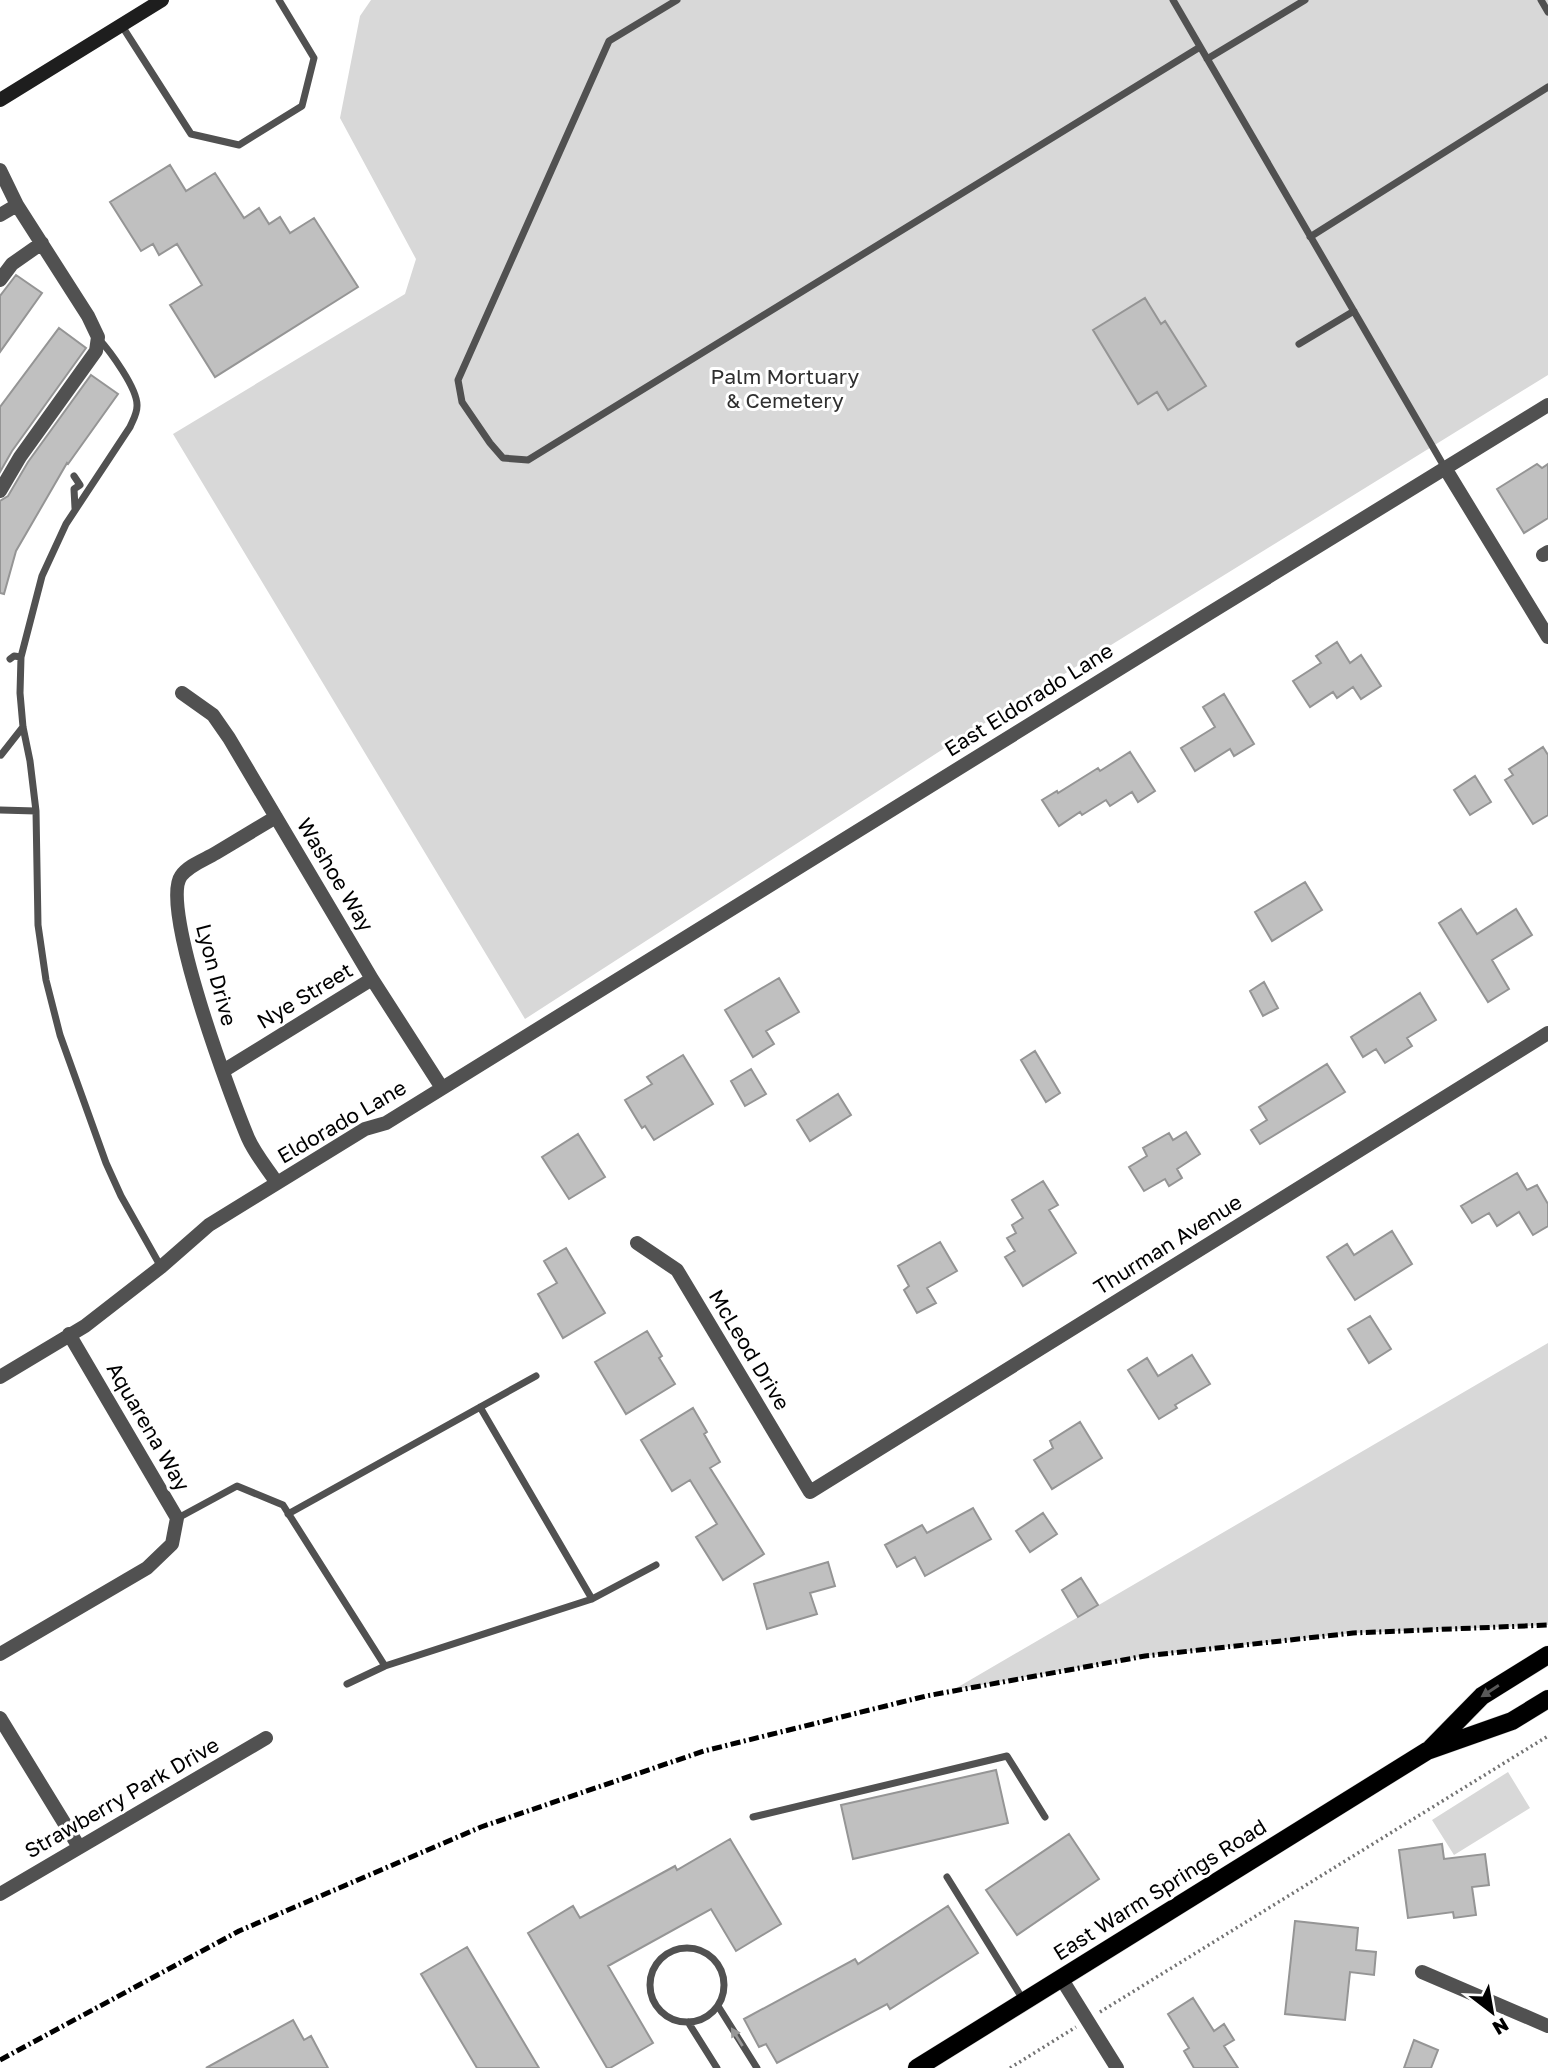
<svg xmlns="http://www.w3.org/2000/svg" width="1548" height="2068" font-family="'Golos Text',sans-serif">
  <rect width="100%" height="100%" fill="#fff"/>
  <path fill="#d8d8d8" d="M371 0H1548V375L954 742 525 1019 173 434 405 294 416 259 340 118 360 16Z
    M1548 1343V1625L1353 1633 1145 1656 953 1690Z
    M1508 1772 1530 1808 1454 1855 1432 1820Z"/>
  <path fill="#c0c0c0" stroke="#959595" stroke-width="2" d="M170 165 186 191 215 173 244 218 259 208 269 224 280 217 290 233 314 218 358 287 215 377 170 305 202 285 177 244 159 255 153 244 141 251 110 202Z
    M16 275 42 293 0 352V296Z
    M1145 298 1161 324 1165 321 1206 386 1168 410 1157 392 1138 404 1093 330Z
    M59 328 86 348 12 451 0 472V407Z
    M91 375 118 394 68 464 67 463 16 551 4 594 0 593V501L8 496 28 462Z
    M1537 464 1542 468 1548 464V518L1524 533 1497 489Z
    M1337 642 1350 663 1361 655 1381 686 1361 699 1353 687 1337 698 1333 692 1310 707 1293 681 1321 663 1316 656Z
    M1224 694 1254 744 1234 756 1230 749 1195 771 1181 748 1215 727 1203 707Z
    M1543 747 1548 755V815L1533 824 1505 780 1513 775 1509 769Z
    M1130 752 1155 791 1138 802 1132 792 1110 806 1106 800 1082 815 1080 812 1059 826 1042 800 1057 791 1058 793 1098 768 1100 771Z
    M1475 776 1491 802 1470 815 1454 790Z
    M1305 882 1322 910 1272 941 1255 912Z
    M1461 909 1477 934 1516 909 1532 935 1492 960 1509 989 1488 1002 1439 923Z
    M779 978 799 1012 766 1031 774 1044 753 1057 725 1010Z
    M1264 982 1278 1008 1263 1016 1250 991Z
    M1420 993 1436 1020 1407 1038 1412 1046 1385 1063 1376 1049 1363 1057 1351 1037Z
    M1035 1051 1060 1093 1046 1102 1021 1060Z
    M683 1055 713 1104 654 1140 645 1126 642 1128 625 1100 652 1084 647 1077Z
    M1327 1064 1345 1092 1260 1144 1251 1130 1267 1120 1259 1107Z
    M751 1069 766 1094 745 1106 731 1081Z
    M838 1094 851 1115 810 1141 797 1120Z
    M1186 1132 1200 1154 1177 1169 1182 1178 1169 1186 1165 1179 1144 1191 1129 1167 1147 1156 1143 1148 1169 1133 1173 1140Z
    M578 1134 605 1177 569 1199 542 1157Z
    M1517 1173 1527 1190 1537 1185 1548 1204V1226L1533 1235 1519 1212 1497 1226 1489 1213 1472 1223 1461 1206Z
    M1043 1181 1058 1205 1049 1210 1076 1253 1023 1286 1005 1257 1015 1251 1007 1238 1016 1233 1012 1225 1023 1218 1012 1200Z
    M1392 1231 1412 1264 1355 1300 1327 1257 1347 1244 1354 1255Z
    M940 1242 957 1271 927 1288 936 1303 917 1313 904 1290 909 1286 898 1266Z
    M566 1248 605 1313 563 1338 538 1294 557 1283 544 1261Z
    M1370 1316 1391 1349 1369 1363 1348 1329Z
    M647 1331 662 1356 659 1358 675 1384 626 1414 595 1362Z
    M1192 1355 1210 1384 1175 1405 1177 1408 1159 1419 1128 1370 1147 1358 1158 1376Z
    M693 1408 707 1432 704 1434 720 1462 710 1468 764 1554 723 1580 696 1537 717 1524 690 1480 672 1491 641 1440Z
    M1080 1422 1102 1458 1052 1489 1034 1460 1053 1448 1050 1441Z
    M973 1508 991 1539 925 1576 915 1557 897 1567 885 1545 922 1525 927 1533Z
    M1043 1513 1057 1534 1030 1552 1016 1531Z
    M828 1562 835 1586 810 1593 817 1614 767 1629 754 1584Z
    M1081 1578 1098 1605 1078 1617 1062 1590Z
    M996 1770 1008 1823 853 1859 841 1805Z
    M1069 1834 1099 1879 1017 1935 986 1890Z
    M730 1839 781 1924 736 1951 711 1909 608 1966 653 2043 610 2068H607L528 1933 573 1906 580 1918 675 1866 677 1870Z
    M1442 1844 1444 1859 1485 1854 1489 1885 1472 1887 1476 1915 1454 1918 1453 1912 1408 1918 1399 1850Z
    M948 1906 978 1953 890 2009 887 2004 777 2063 766 2044 759 2047 744 2019 855 1959 858 1964Z
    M1295 1921 1358 1928 1356 1950 1376 1952 1374 1975 1350 1972 1345 2020 1285 2014Z
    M467 1947 539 2068H477L421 1974Z
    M1193 1998 1214 2031 1224 2024 1234 2040 1224 2046 1238 2068H1194L1184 2051 1189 2048 1168 2014Z
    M293 2020 304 2040 311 2036 328 2068H206Z
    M1414 2040 1438 2050 1431 2068H1404Z"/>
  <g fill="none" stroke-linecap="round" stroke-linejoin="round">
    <defs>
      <path id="primary" d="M1431 1748 1482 1696 1548 1655
        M917 2068 1427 1751 1512 1721 1548 1699"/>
    </defs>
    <use href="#primary" stroke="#dbdbdb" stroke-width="19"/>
    <path stroke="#737373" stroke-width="3.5" stroke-dasharray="2 3.5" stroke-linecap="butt" d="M1100 2012 1548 1736
      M1010 2068 1076 2027"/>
    <path stroke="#515151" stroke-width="7" d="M677 0 609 41 458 380 462 402 490 443 503 458 528 460 1200 47
      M1173 0 1445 468
      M1541 0 1548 12
      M122 26 191 134 239 145 302 106 314 58 279 0
      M1207 59 1305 0
      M1310 237 1548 87
      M98 338C110 351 138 389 137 406 137 414 133 420 130 427L66 524 42 576 21 657 20 693 23 727 30 761 36 811 38 925 46 980 60 1035 106 1163 121 1196 161 1267
      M1299 344 1354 311
      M74 476 80 485 74 489 75 508
      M10 659 14 656 21 657
      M1 755 23 727
      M0 810 36 811
      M480 1407 592 1599
      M288 1514 536 1376
      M178 1518 237 1486 283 1505 385 1666 592 1599 656 1565
      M347 1684 385 1666
      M753 1817 1007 1756 1045 1817
      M947 1877 1024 2001
      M650 1985a37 37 0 1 1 74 0a37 37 0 1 1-74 0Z
      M718 2006 757 2068
      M688 2022 717 2068"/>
    <path stroke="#515151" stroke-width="14" d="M0 170 17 205 88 316 98 337 96 351 20 457 0 491
      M0 215 17 205
      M0 280 12 264 42 243
      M1445 468 1548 637
      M1543 555 1548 552
      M182 693 213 715 229 738 372 979 442 1088
      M276 817C256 829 236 841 216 853 204 860 189 865 181 876 159 906 232 1100 248 1138 255 1154 267 1168 277 1183
      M223 1071 372 979
      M637 1243 677 1270 810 1492 1548 1033
      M0 1377 85 1326 161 1267 209 1225 365 1129 386 1123 1208 614 1548 405
      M0 1654 147 1568 172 1544 177 1518 69 1334
      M0 1718 79 1847
      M0 1894 266 1738
      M1422 1972 1548 2026
      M1061 1978 1117 2068"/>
    <path stroke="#1e1e1e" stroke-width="14" d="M0 100 162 0"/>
    <use href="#primary" stroke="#000" stroke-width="18"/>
    <path stroke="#000" stroke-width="5" stroke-dasharray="10 3.5 2 3.5" stroke-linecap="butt" d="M0 2060 239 1931 481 1827 704 1751 926 1696 1145 1656 1353 1633 1548 1625"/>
  </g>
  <defs><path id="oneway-solid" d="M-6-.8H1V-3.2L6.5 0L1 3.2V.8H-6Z" transform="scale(1.75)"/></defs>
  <use fill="#595959" href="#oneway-solid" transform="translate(1490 1691) rotate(147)"/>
  <use fill="#979797" href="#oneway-solid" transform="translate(737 2037) rotate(-122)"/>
  <g text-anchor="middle" stroke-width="6" stroke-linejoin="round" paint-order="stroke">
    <g font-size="21" fill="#2f2f2f" stroke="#fff">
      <text x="785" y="384">Palm Mortuary<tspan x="785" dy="24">&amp; Cemetery</tspan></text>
    </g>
    <g font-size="21" fill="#000" stroke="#fff">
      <text transform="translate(1029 700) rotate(-32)" y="7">East Eldorado Lane</text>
      <text transform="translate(335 875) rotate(59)" y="7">Washoe Way</text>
      <text transform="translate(216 975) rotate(75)" y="7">Lyon Drive</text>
      <text transform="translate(305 996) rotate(-31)" y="7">Nye Street</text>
      <text transform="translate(342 1122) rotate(-30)" y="7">Eldorado Lane</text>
      <text transform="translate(1168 1245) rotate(-32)" y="7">Thurman Avenue</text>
      <text transform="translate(749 1350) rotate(59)" y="7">McLeod Drive</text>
      <text transform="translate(148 1427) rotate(60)" y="7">Aquarena Way</text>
      <text transform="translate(122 1798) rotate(-30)" y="7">Strawberry Park Drive</text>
      <text transform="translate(1160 1890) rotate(-32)" y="7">East Warm Springs Road</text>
    </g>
  </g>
  <g transform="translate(1492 2012) rotate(149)" stroke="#ffffff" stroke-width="5" paint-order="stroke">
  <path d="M0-5L12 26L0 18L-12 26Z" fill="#000000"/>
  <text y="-10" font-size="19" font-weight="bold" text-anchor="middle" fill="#000000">N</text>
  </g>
</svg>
